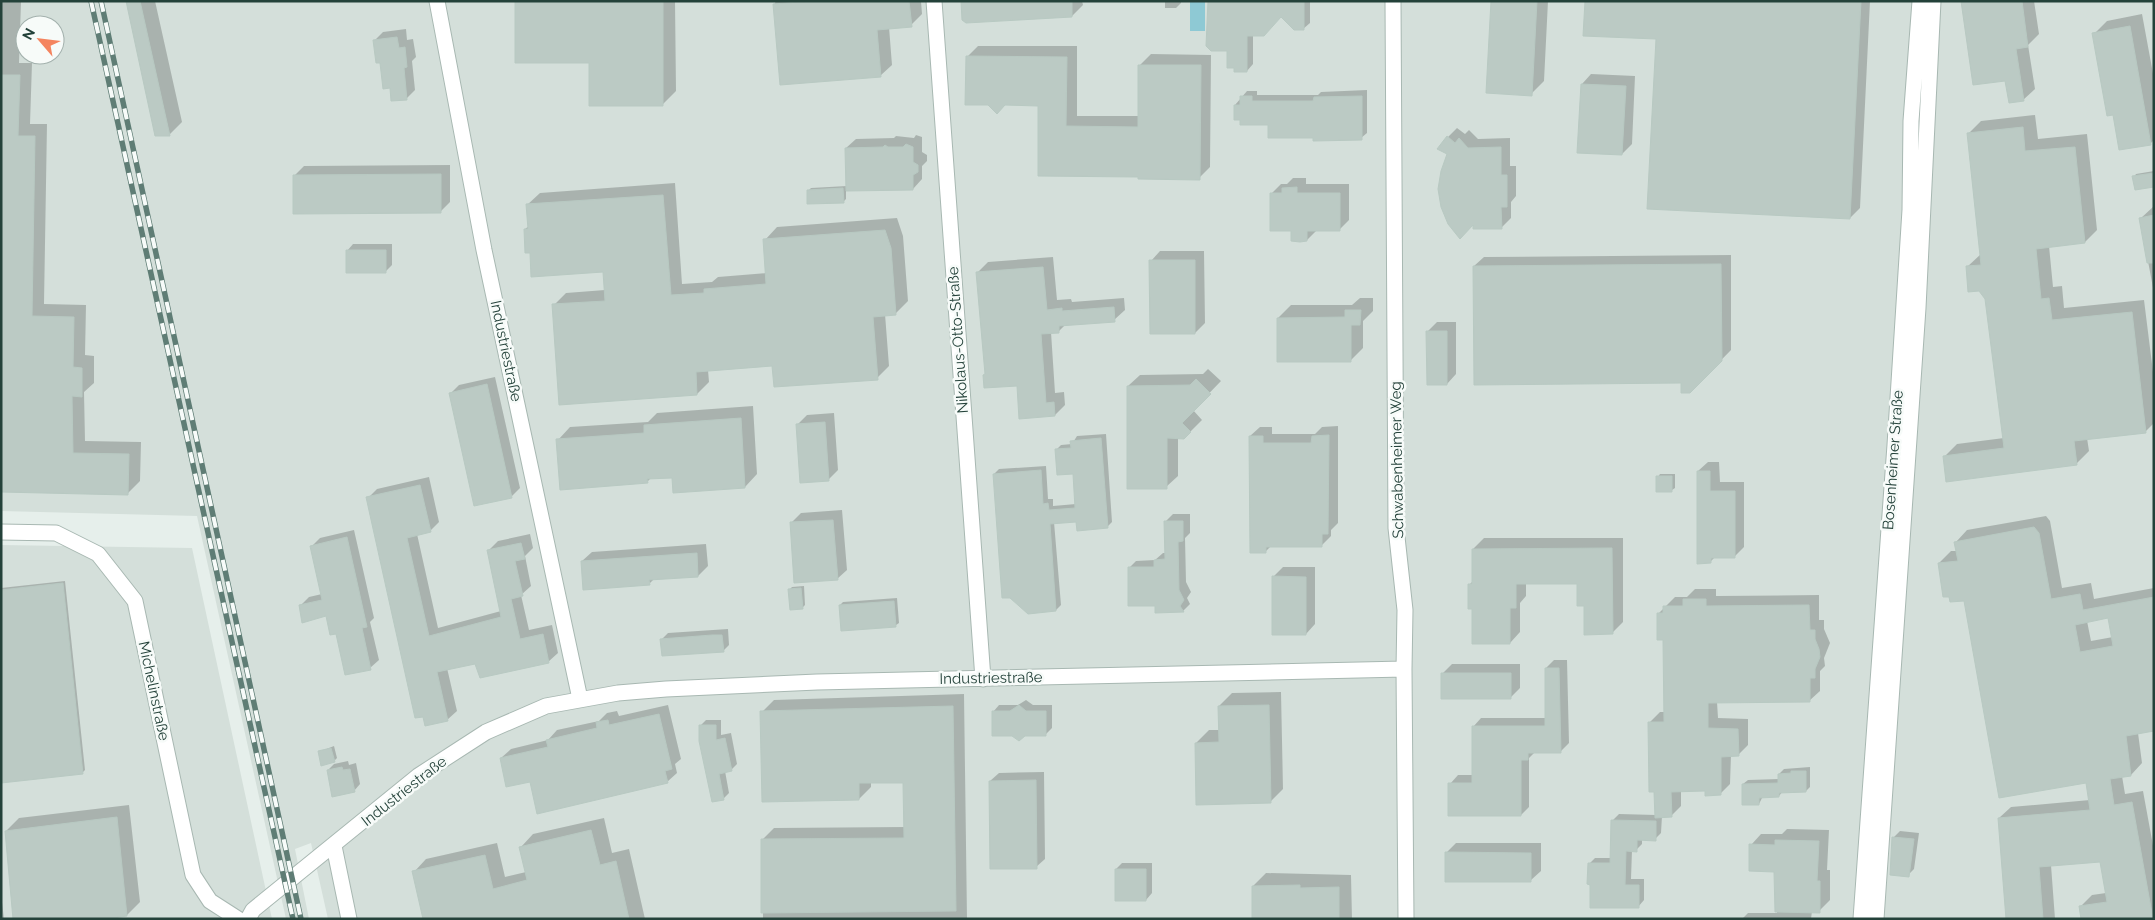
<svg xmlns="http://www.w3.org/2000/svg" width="2155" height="920" font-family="Raleway,sans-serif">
  <rect width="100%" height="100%" fill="#e6efeb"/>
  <path fill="#d4dfda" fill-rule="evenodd" d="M1 1H2154V919H328L311 843 295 849 309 919H286L197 516 1 511ZM25 25H55V55H25Z
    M1 545 192 548 272 919H1Z"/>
  <path fill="#8ec9d4" d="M1190 2H1205V31H1190Z"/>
  <path fill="#0003" fill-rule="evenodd" d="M1 1 21 2 19 63H32L30 124H47L44 304 86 305 85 355 94 356V383L84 392 85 441 141 442 140 481 128 493 1 491Z
    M127 1H155L182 122 169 135Z
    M516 1H675L676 91 663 104 590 61Z
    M776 1H921L922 14 911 25 889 27 892 65 880 76 774 5Z
    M962 1H1082L1083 5 1072 16Z
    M1165 1H1181V3L1176 8H1165Z
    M1209 1H1310V23L1303 29 1281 15 1253 35V64L1247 71 1228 50Z
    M1492 1H1548L1544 81 1531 94Z
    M1586 1H1870L1860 208 1850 218 1657 38Z
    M1963 1H2034L2039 34 2028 45 2035 89 2023 100 2006 79Z
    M2142 14 2154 79V140L2150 144 2094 34 2107 21Z
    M406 29 407 40 413 39 416 57 412 61 415 90 407 98 391 87 374 41 383 32Z
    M978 46H1077V116H1139L1140 65 1151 54 1211 55 1210 167 1199 178 1139 175H1039V105L967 57Z
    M1591 74 1635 76 1632 144 1622 154 1582 84Z
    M1367 90V133L1361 138 1314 136 1241 118 1235 105 1247 91H1257V95H1318L1321 92Z
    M2035 115 2038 139 2087 134 2097 230 2085 242 2049 246 2053 287 2062 286 2064 308 2144 300 2154 380V423L2146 431 2087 438 2089 451 2076 464 1945 456 1957 444 2004 438 1986 299 1967 267 1981 254 1968 134 1981 121Z
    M1457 128 1465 134 1469 130 1478 139 1510 138V166H1516V196L1511 202V218L1501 228 1474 222 1449 154 1448 137Z
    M916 135 922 137V152L927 155V161L922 166V179L913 189 846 190V199L843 202 808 191 811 188 847 186 846 148 856 139 894 138 896 136 914 138Z
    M450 165V202L441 211 294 176 304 166Z
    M2154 171V186L2134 177 2136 174Z
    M1293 178H1306V184H1349V220L1339 230H1317L1307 240 1292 230 1271 194 1281 184H1287Z
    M675 183 682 284 712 282 718 277 767 273 765 240 777 227 897 218 903 236 908 301 895 314H885L889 366 877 378 774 365 708 370 709 382 697 394 554 305 566 293 605 290 604 270 531 251 525 229 529 226 527 205 540 193Z
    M2154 206V293L2140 219Z
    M353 244H392V265L386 271 347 251Z
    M1160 251H1204L1205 323 1195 333 1151 261Z
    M1731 255V350L1690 392 1682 382 1474 266 1484 257Z
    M1053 257 1057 300 1071 299 1072 302 1124 298 1125 310 1114 320 1066 324 1059 331 1051 332 1055 393 1064 392 1065 405 1055 415 1018 384 986 373 978 272 988 262Z
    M1360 298H1373V311L1363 321V348L1350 361 1278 318 1291 305H1352Z
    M1437 322H1456V374L1447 384 1427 332Z
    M1208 369 1221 381 1193 410 1202 420 1184 438H1178V476L1166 487 1128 386 1140 375 1203 374Z
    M495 377 520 488 512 496 451 393 459 385Z
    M753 406 757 474 745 487 673 476 651 478 647 482 558 440 570 427 648 422 657 413Z
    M834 413 838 470 828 480 798 424 807 415Z
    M1338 426V523L1331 530V536L1321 546H1271L1265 552 1250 436 1260 427H1272V434H1315L1322 427Z
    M1106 434 1112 522 1107 527 1078 520 1054 522 1061 605 1056 610 994 474 999 469 1046 466 1048 499H1053V506L1076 504 1074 473 1056 450 1061 445 1072 444 1077 436Z
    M1708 462H1719L1720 482H1744V547L1734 557H1715L1710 562 1698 471Z
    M1660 474H1675V488L1672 490 1658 477Z
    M429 477 439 522 430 531 417 534 438 628 501 611 489 550 498 541 530 534 533 548 525 556 531 586 521 595 529 630 552 625 558 653 548 662H476L447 668 457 711 447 720 368 498 377 489Z
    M842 510 847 570 837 579 791 523 801 513Z
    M1173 514H1190V533L1185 538 1186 582 1191 592 1187 598 1190 604 1183 611 1156 604 1129 568 1136 561 1155 560 1163 553H1166L1165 522Z
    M2046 516 2050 521 2062 588 2091 583 2094 599 2154 588V730L2138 733 2142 763 2131 775 2122 776 2125 794 2143 791 2154 851V919H2082L2081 906 2092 895 2106 893 2101 861 2051 865 2055 919H2008L1999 818 2011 807 2090 800 2087 782 1939 563 1951 551H1957L1956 542 1967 530ZM2109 617 2113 637 2091 641 2087 621Z
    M354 530 374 618 370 622 379 660 370 668 337 633 327 615 300 606 309 597 322 594 312 546 320 538Z
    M1484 538H1623V622L1612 633 1585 604 1578 583H1526V596L1520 603V632L1510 643 1473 607 1469 585 1473 581V549Z
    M706 544 708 566 698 576 655 578 649 584 582 561 592 552Z
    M1283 567H1315V624L1306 634 1273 577Z
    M65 581 85 770 83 772 1 781V588Z
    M804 586 805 605 802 608 789 590 792 587Z
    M1695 589H1716V596L1819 595V620H1824V629L1830 643 1824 658 1825 666 1820 671V691L1809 701 1717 702 1718 718 1748 719V745L1738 755H1731L1730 784 1720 794 1706 790 1681 791V806L1671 816H1662L1661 833 1655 839H1642V844L1636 850H1632L1631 879H1644V900L1638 907 1591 884 1589 864 1595 858H1612V821L1619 814 1656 815 1650 722 1660 712H1665V639L1658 614 1675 597H1687Z
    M897 598 899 623 896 625 840 605 843 602Z
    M728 629 729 645 723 651 662 639 668 633Z
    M1554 660H1567L1569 743 1560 752H1535L1529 758V807L1521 815 1450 784 1458 775H1473V727L1481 718H1546V668Z
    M1452 664H1520V688L1510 698 1442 674Z
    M1281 692 1283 789 1270 802 1196 743 1209 730H1220L1219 706 1232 693Z
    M964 694 967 919H763L762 840 774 828 905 827V782H871V787L859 799 762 712 774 700Z
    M1026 700 1033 705H1052V728L1045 735 993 712 999 705H1018Z
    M668 705 681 759 675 764 677 773 667 782 531 780 501 758 511 749 548 740 557 730 599 721 607 713 617 711 619 716Z
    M706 720H721V735L731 733 737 764 731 770 725 771 729 793 723 799 700 726Z
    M334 746 337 758 334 761 319 752Z
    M348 761 349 765 356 763 360 784 354 791 328 770 334 764Z
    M1810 767V787L1806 791H1783L1779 796H1763L1759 804 1743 784 1748 780 1779 779V774L1784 769Z
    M1044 772 1045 859 1036 867 990 781 999 773Z
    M129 805 140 902 127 915 6 831 19 818Z
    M604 818 612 853 629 849 645 919H424L414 872 426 859 497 843 505 877 526 872 521 847 533 834Z
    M1787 829 1829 830 1827 870H1830V900L1819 911H1812L1811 919H1742L1748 913H1777L1776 870 1751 845 1761 834H1782Z
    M1900 831 1919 833 1914 869 1908 875 1893 838Z
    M1456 843H1541V871L1531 880 1446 853Z
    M1122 863H1152V893L1146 900 1116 869Z
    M1266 873 1351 875 1352 919H1253V886Z
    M1 894 4 919H1Z"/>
  <path fill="#bbcac4" stroke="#b8c9c2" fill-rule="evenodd" d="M126 1H140L170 136H155Z
    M515 1H663V106H589V63H515Z
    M812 1H909L912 27 877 30 881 77 780 85 773 4Z
    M961 1H1072V17L966 23 962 20Z
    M1208 1H1304V30H1294L1281 17 1264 36H1247V72H1234V68H1227V51H1211L1206 46Z
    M1491 1H1537L1532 96 1486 93Z
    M1585 1H1861L1850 219 1647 209 1656 39 1583 36Z
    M1961 1H2022L2028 47 2016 49 2024 101 2009 103 2005 81 1973 85Z
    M2130 26 2151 145 2119 150 2113 115 2107 116 2092 33Z
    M397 37 399 48 405 47 407 67 404 68 407 100 391 101 390 88 383 89 380 63H376L373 40Z
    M966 56 1067 57 1066 126 1138 127V65H1201L1200 180 1138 179V177L1038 176V106L1005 105 997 114 988 105H965Z
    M1 75H20L18 136H35L32 316 74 317 73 367 82 368V397L72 396 73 453 129 454 128 495 1 492Z
    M1581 84 1626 86 1622 155 1577 153Z
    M1240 96H1252V101H1313L1314 97 1362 96V140L1313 141V138H1268V125H1240V120H1234V105H1240Z
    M2023 127 2025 151 2075 147 2085 243 2036 249 2041 299 2049 298 2052 320 2132 312 2146 433 2074 441 2077 465 1946 482 1943 456 2004 448 1985 299 1979 291 1968 292 1966 266 1981 265 1967 133Z
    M1447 136 1455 143 1459 138 1468 148 1501 147V175H1507V207H1501L1502 229H1473V225L1460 239 1448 224 1441 207 1438 189 1441 171 1447 154 1437 149Z
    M906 144 913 147V162L918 165V172L913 175V190L846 191 845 148 883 147 885 145 888 147H903Z
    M2154 173V187L2135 190 2132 176Z
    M441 174V213L293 214V175Z
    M1297 187V193H1340V231H1307V241L1300 242 1291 241V231H1270V193H1282V188Z
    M843 188 844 203 807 204V190Z
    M663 195 671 295 704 293V289L766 284 763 239 885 230 891 248 896 315 873 317 878 380 774 387 772 366 696 372 697 395 559 405 552 304 605 301 603 272 531 277 530 253H525L524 229H528L526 204Z
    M2154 215V263H2147L2139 218Z
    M346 250H386V273H346Z
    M1149 260H1195V334H1150Z
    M1721 264 1722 361 1690 393H1681V383L1474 385 1473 266Z
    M1043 267 1047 310 1062 308V311L1114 307 1115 322 1059 326V333L1041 334 1046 403 1054 402 1055 416 1019 419 1017 386 984 388 983 375 985 374 976 272Z
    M1345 310H1361L1360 325H1351V362H1277V318L1345 317Z
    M1426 331H1447V385H1427Z
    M1196 379 1211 394 1182 423 1191 432 1184 439 1167 438V489H1127V386L1190 385Z
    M487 384 512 498 474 506 449 393Z
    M741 418 745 488 673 493 672 478 647 479 648 483 560 490 556 439 644 433V425Z
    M825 422 829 481 800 483 796 424Z
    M1329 435 1328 534H1322V547H1266V553H1250L1249 436H1263V443H1311L1312 436Z
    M1101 438 1108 528 1077 531 1076 522 1050 524 1056 611 1028 614 1010 598H1002L993 474 1041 470 1043 504 1048 503 1049 510 1075 508 1073 474 1057 475 1055 449 1071 448 1070 441Z
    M1697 471H1710V491H1735V558H1711V563L1697 564Z
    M1656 476H1672V492H1656Z
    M420 485 431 532 407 538 429 636 501 617 487 550 521 543 525 559 515 561 523 596 511 599 520 639 543 634 549 663 480 678 475 664 437 672 448 721 425 726 423 717 415 718 366 497Z
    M833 520 838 580 794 583 790 522Z
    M1164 521H1183V541L1178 542 1179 590 1184 600 1180 606 1184 612 1155 613V606H1128V567H1154V560L1165 559Z
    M2034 527 2039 533 2051 599 2080 594 2083 610 2154 597V731L2126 736 2131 776 2110 779 2114 805 2132 802 2153 919H2081L2079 906 2107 902 2100 862 2039 867 2043 919H2006L1998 818 2090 810 2086 783 1999 798 1964 601 1950 602 1949 597H1943L1938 563 1958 561 1954 542ZM2108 618 2113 646 2080 652 2075 625Z
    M347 537 367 627 362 628 371 670 345 675 336 634 330 635 326 616 302 623 299 605 322 600 310 546Z
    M1612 548 1613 634 1584 635V606H1577V584H1516V608H1510V644H1472V609H1468V584H1472V549Z
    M697 553 698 577 649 580 650 585 583 590 581 561Z
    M1272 576 1306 577V635H1272Z
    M63 583 83 774 1 783V590Z
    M801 588 803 609 790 610 788 589Z
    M1683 599H1706V606L1809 605 1810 630H1815V639L1819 649 1820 657 1815 669V678H1810V702L1708 703V728L1738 729 1739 756 1721 757V795L1705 796V791L1671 792 1672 817 1655 818 1654 792H1649L1648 722H1664L1663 640H1657V613H1663V606H1683Z
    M894 601 896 627 841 631 839 605Z
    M712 635H722L724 652 662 656 660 639Z
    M1545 668H1559L1561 753H1528V760H1521V816H1448V783H1472V726H1545Z
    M1441 673H1511V699H1441Z
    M1019 705 1026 711H1046V736H1025L1019 741 1012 736H992V711H1010Z
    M1269 705 1271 803 1196 805 1195 743 1219 742 1218 706Z
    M953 706 956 911 761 913V839L904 838 903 783H859V800L762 802 760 711Z
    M659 714 672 769 665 771 668 783 537 814 530 782 506 787 500 758 548 747 546 740 597 728 596 722 608 720 609 725Z
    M699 725H716V740L725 738 732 771 719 774 724 800 712 802 699 741Z
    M331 748 335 762 321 766 318 751Z
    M342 767 343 770 350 769 355 792 332 797 327 770Z
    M1791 771H1806V792L1779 793V797L1759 798V805H1742V784L1778 783V774L1791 773Z
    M1036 780 1037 869H990L989 781Z
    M117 817 127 916 106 919H13L5 831Z
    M1611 820 1656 821V841L1637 840V852L1626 851 1625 885H1639V908H1590V885L1587 884 1588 863H1610Z
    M591 830 600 865 616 861 629 919H423L412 871 485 855 493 889 527 880 519 847Z
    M1892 837 1914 839 1909 877 1890 875Z
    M1775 840 1819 841 1817 881H1820V913L1775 912 1774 872 1749 871V844L1775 845Z
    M1445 852 1531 853V882H1445Z
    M1115 869H1146V901H1115Z
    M1300 885V888L1339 887V919H1252V886Z"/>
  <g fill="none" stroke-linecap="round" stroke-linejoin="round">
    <defs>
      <path id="minor" d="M437 1 484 250 580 699
        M934 1 983 679
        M1393 1 1396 528 1405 610 1404 669 1406 919
        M1 532 56 533 98 554 135 601 193 875 210 901 238 919
        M334 846 349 919
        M248 919 253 910 418 776 486 732 546 706 618 693 666 689 817 682 1404 669"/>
      <path id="tertiary" d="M1861 919 1895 445 1910 210 1911 121 1920 1
        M1876 919 1918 308 1933 1"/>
    </defs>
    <use href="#minor" stroke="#a8b8b2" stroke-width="17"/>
    <use href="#tertiary" stroke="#a8b8b2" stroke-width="17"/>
    <use href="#minor" stroke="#fff" stroke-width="15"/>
    <use href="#tertiary" stroke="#fff" stroke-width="15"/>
    <defs>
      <path id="rail" d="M91 1 293 919
        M101 1 301 919"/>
    </defs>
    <use href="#rail" stroke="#5f7d75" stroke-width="5.5"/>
    <use href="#rail" stroke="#f7fbf9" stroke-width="4" stroke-dasharray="11" stroke-linecap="butt"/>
  </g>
  <g text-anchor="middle" stroke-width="5" stroke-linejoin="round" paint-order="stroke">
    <g font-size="15" fill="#24423a" stroke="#f7fbf9">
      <text transform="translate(958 340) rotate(-94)" y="5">Nikolaus-Otto-Straße</text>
      <text transform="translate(506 351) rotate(78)" y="5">Industriestraße</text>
      <text transform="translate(1397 460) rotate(-91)" y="5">Schwabenheimer Weg</text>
      <text transform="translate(1893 460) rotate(-86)" y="5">Bosenheimer Straße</text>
      <text transform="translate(991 678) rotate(-1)" y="5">Industriestraße</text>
      <text transform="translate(154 691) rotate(78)" y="5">Michelinstraße</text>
      <text transform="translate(404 791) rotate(-38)" y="5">Industriestraße</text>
    </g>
  </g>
  <rect width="2155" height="920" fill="none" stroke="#24423a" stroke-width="5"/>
  <g transform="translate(40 40) rotate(298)"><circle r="24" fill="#f7fbf9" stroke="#a3b1ad"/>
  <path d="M0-4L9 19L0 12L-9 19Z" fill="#f4845f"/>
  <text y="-8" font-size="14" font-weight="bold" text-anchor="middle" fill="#24423a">N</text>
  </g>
</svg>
